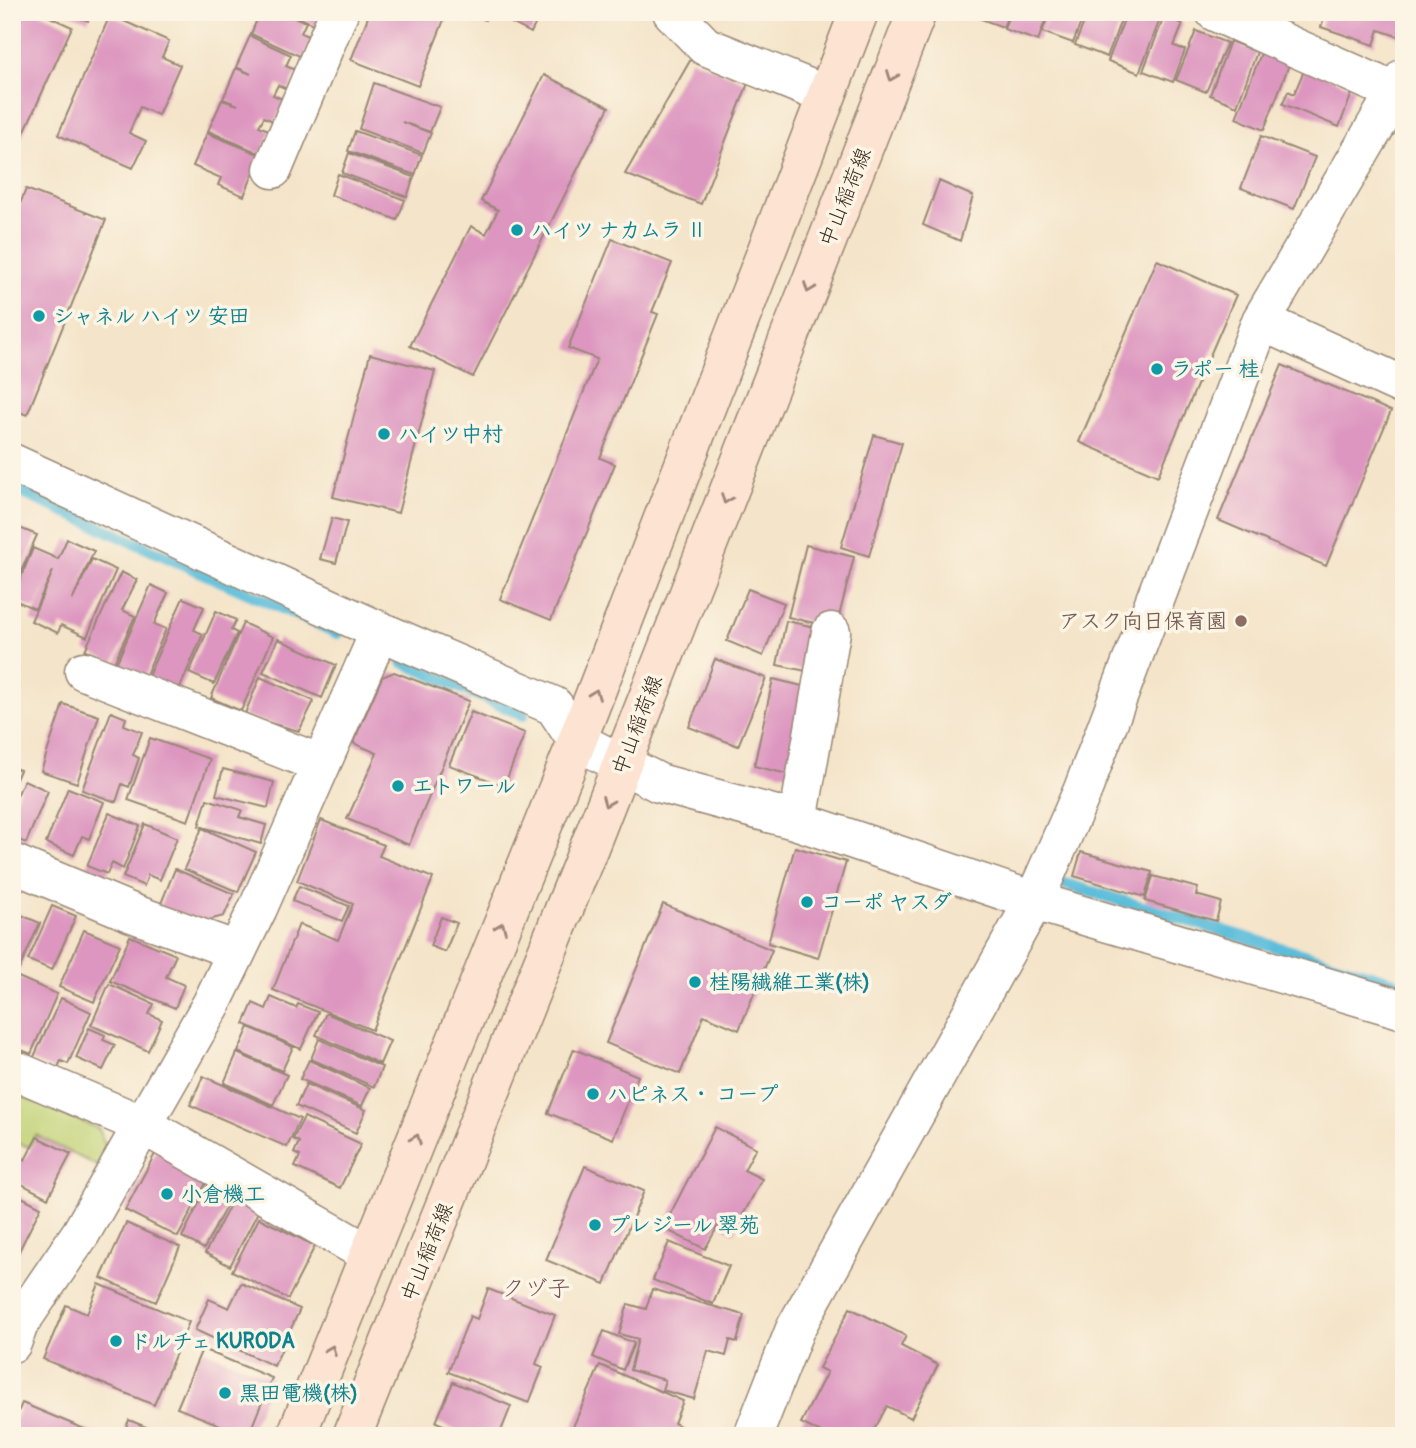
<svg xmlns="http://www.w3.org/2000/svg" width="1416" height="1448" font-family="Pangolin,'Klee One',sans-serif">
  <rect width="100%" height="100%" fill="#fcf5e5"/>
  <filter id="ink" filterUnits="userSpaceOnUse"><feTurbulence type="fractalNoise" baseFrequency=".0143" numOctaves="2"/><feDisplacementMap in="SourceGraphic" scale="14" xChannelSelector="R" yChannelSelector="G"/><feConvolveMatrix kernelMatrix="1 2 1 2 8 2 1 2 1" color-interpolation-filters="sRGB"/></filter>
  <filter id="wash" filterUnits="userSpaceOnUse"><feTurbulence type="fractalNoise" baseFrequency=".00686" numOctaves="4" result="noise"/><feDisplacementMap in="SourceGraphic" scale="28" xChannelSelector="R" yChannelSelector="G"/><feGaussianBlur stdDeviation="1.57" result="paint"/><feColorMatrix in="noise" values="0 0 0 0 0 0 0 0 0 0 0 0 0 0 0 0 0 1.4 0 .05"/><feComposite in="paint" operator="in"/></filter>
  <g filter="url(#wash)">
    <rect width="100%" height="100%" fill="#f4e4c9"/>
    <path fill="#c0d274" stroke="#7e7e49" stroke-width="2" d="M12 1093 99 1129 107 1151 99 1167 36 1135 29 1147 12 1141Z"/>
    <g fill="none" stroke-linecap="round" stroke-linejoin="round">
      <path stroke="#5cbdda" stroke-width="12" d="M12 488 338 633
        M403 662 523 715
        M1062 883 1404 985"/>
    </g>
    <g id="blocks">
      <path fill="#dd96c0" d="M12 12H39L72 27 12 159Z
        M67 12H91L88 21Z
        M260 12H283L306 22 301 33 312 38 304 58 251 34Z
        M288 12H323L317 26Z
        M370 12H447L418 86 351 60Z
        M468 12H488L485 20Z
        M500 12H541L531 33 498 16Z
        M971 12H1009L1003 27 970 15Z
        M1010 12H1048L1038 41 1004 29Z
        M1050 12H1085L1073 43 1042 32Z
        M1088 12H1124L1107 57 1075 45Z
        M1127 12H1163L1139 73 1108 61Z
        M1326 12H1404V36L1403 38 1379 30 1374 45 1321 27Z
        M110 15 169 41 162 57 180 65 158 115 140 107 129 133 146 141 133 168 58 135Z
        M1164 17 1183 24 1174 46 1185 50 1173 82 1143 71Z
        M1196 31 1227 43 1206 92 1176 80Z
        M250 36 291 55 286 66 297 71 289 90 278 85 273 95 285 100 275 122 264 117 259 126 271 131 261 154 208 131 222 100 238 105 223 99 236 68 251 74 236 67Z
        M1230 41 1257 52 1237 106 1210 95Z
        M1262 51 1290 62 1264 130 1236 118Z
        M691 59 748 83 701 204 625 174Z
        M1305 68 1354 88 1339 127 1283 104 1288 91 1294 94Z
        M544 75 609 107 473 377 410 346 471 226 486 234 498 210 481 201Z
        M374 83 440 107 430 132 402 122 431 133 423 153 359 129Z
        M355 131 422 155 415 175 348 151Z
        M207 133 261 155 244 196 218 185 221 178 193 166Z
        M1261 136 1315 157 1294 209 1241 188Z
        M349 153 414 177 407 197 342 173Z
        M338 174 405 200 397 220 331 195Z
        M939 181 973 196 960 241 923 225Z
        M26 189 106 220 27 415 12 409V224Z
        M612 239 672 263 652 312 658 314 600 458 615 464 551 620 500 599 597 359 568 348Z
        M1157 260 1236 295 1158 476 1079 442Z
        M370 354 435 371 398 513 333 497Z
        M1282 365 1391 411 1326 566 1218 520Z
        M874 435 902 443 869 556 841 547Z
        M332 518 347 522 336 563 320 559Z
        M12 525 37 535 12 592Z
        M67 539 94 551 72 601 92 559 116 570 87 637 61 625 58 633 31 621 53 571 35 609 12 599 33 548 58 559Z
        M806 545 854 557 836 628 788 617Z
        M121 572 137 580 122 610 135 616 114 663 85 650Z
        M151 585 168 593 154 624 166 629 145 677 116 664Z
        M748 589 784 603 763 656 727 641Z
        M183 598 204 607 194 630 203 634 179 690 148 676Z
        M216 611 236 620 231 630 237 633 214 684 189 673Z
        M786 621 820 628 811 672 777 665Z
        M243 623 273 637 241 711 211 698Z
        M278 639 336 665 322 698 263 672Z
        M715 659 766 678 738 746 689 727Z
        M394 672 469 701 409 845 347 819 377 753 353 743 382 677Z
        M260 677 314 701 299 731 244 716Z
        M773 679 815 689 796 776 754 766Z
        M63 704 99 716 77 783 41 771Z
        M111 712 126 718 124 725 142 732 133 755 139 758 129 787 122 784 116 802 82 790Z
        M471 712 525 733 504 786 449 765Z
        M150 738 210 759 188 821 128 800Z
        M12 767 20 770 12 788Z
        M223 769 274 782 268 808 216 795Z
        M24 780 48 791 26 843 12 837V807Z
        M68 788 104 802 89 839 82 836 74 855 46 843Z
        M207 799 242 810 239 817 266 825 261 844 199 826Z
        M109 813 140 826 123 869 112 863 107 874 87 866Z
        M321 820 384 845 379 856 433 878 372 1030 273 990 299 924 338 940 353 904 297 881Z
        M145 824 177 838 160 880 148 875 144 886 123 877Z
        M202 828 256 852 238 892 184 869Z
        M795 847 846 862 818 958 768 943Z
        M1081 852 1152 872 1145 897 1074 876Z
        M175 869 234 894 224 916 201 922 160 906Z
        M1153 876 1198 888 1196 895 1221 902 1216 921 1145 901Z
        M299 886 349 906 342 921 292 901Z
        M663 904 772 950 739 1030 704 1015 680 1074 606 1043Z
        M52 906 76 916 52 970 28 960Z
        M12 911 40 923 17 974 12 972Z
        M441 917 457 923 445 952 430 946Z
        M84 930 120 945 94 1002 59 987Z
        M130 936 176 955 166 977 184 985 175 1008 110 981Z
        M16 976 57 994 31 1054 12 1046V985Z
        M109 984 154 1004 149 1014 162 1020 148 1051 91 1025Z
        M271 997 296 1008 298 1004 318 1012 301 1049 244 1024 253 1003 266 1009Z
        M61 998 91 1012 68 1064 61 1061 56 1071 32 1061Z
        M326 1013 390 1041 380 1064 316 1035Z
        M249 1027 293 1047 282 1071 238 1052Z
        M89 1028 105 1035 103 1040 115 1045 103 1070 76 1058Z
        M319 1039 382 1067 374 1087 311 1059Z
        M574 1049 638 1076 613 1139 548 1113Z
        M237 1053 287 1075 273 1105 224 1083Z
        M309 1060 370 1088 362 1106 300 1079Z
        M203 1076 300 1119 287 1147 190 1105Z
        M306 1084 366 1110 356 1133 296 1106Z
        M304 1117 361 1144 340 1188 295 1167 300 1156 294 1153 299 1142 293 1139Z
        M715 1127 756 1148 744 1170 762 1179 734 1232 719 1224 705 1249 663 1228Z
        M37 1137 71 1154 48 1198 12 1179V1153L25 1160Z
        M157 1150 209 1177 178 1237 125 1210Z
        M585 1166 644 1191 605 1284 546 1260Z
        M212 1177 235 1189 204 1249 182 1237Z
        M12 1192 41 1207 17 1255 12 1253Z
        M233 1199 258 1212 230 1266 205 1253Z
        M259 1218 315 1246 288 1299 232 1271Z
        M126 1223 180 1247 156 1302 101 1278Z
        M669 1242 729 1266 713 1304 653 1280Z
        M241 1283 300 1309 274 1366 195 1330 209 1299 229 1308Z
        M99 1284 189 1322 154 1405 43 1359 66 1305 87 1314Z
        M488 1289 555 1315 536 1364 543 1367 529 1403 448 1372 470 1316 477 1319Z
        M652 1289 744 1315 737 1342 730 1340 726 1356 708 1351 694 1399 662 1390 665 1380 630 1370 638 1339 619 1334 628 1304 646 1309Z
        M850 1308 906 1336 901 1346 938 1365 911 1418 887 1406 871 1436H827L801 1423 827 1372 819 1368Z
        M604 1331 634 1343 623 1370 593 1357Z
        M202 1349 272 1378 248 1436 177 1408Z
        M600 1365 683 1401 674 1423 682 1427 678 1436H569Z
        M453 1382 511 1406 499 1436H470L436 1422Z
        M22 1403 101 1436H12V1426Z
        M129 1420 156 1431 154 1436H122Z"/>
    </g>
  </g>
  <g filter="url(#ink)">
    <use href="#blocks" fill-opacity="0" stroke="#988774" stroke-width="2"/>
    <g fill="none" stroke-linecap="round" stroke-linejoin="round">
      <defs>
        <path id="street" d="M672 12 705 46 826 95
          M1215 12 1395 92
          M273 169 339 12
          M1261 321 1404 386
          M12 463 380 631 554 706 577 741 659 783 798 821 1034 901 1404 1010
          M84 671 321 764
          M798 821 831 632
          M12 863 132 913 237 951
          M12 1069 143 1125 369 1254
          M12 1343 19 1324 81 1233 211 1005 258 908 380 631
          M753 1436 795 1329 1034 901 1082 792 1261 321 1404 78"/>
        <path id="secondary" d="M296 1436 577 741 859 12
          M352 1436 590 845 917 12"/>
      </defs>
      <use href="#street" stroke="#988774" stroke-width="41"/>
      <use href="#secondary" stroke="#988774" stroke-width="41"/>
      <use href="#street" stroke="#fff" stroke-width="38"/>
      <use href="#secondary" stroke="#fde3d1" stroke-width="38"/>
    </g>
    <defs><path id="oneway-chevron" d="M-2-3.5L2.5 0L-2 3.5" fill="none" stroke-width="1.6" stroke-linecap="round" stroke-linejoin="round" transform="scale(1.75)"/></defs>
    <g stroke="#9c8678">
      <use href="#oneway-chevron" transform="translate(892 76) rotate(111)"/>
      <use href="#oneway-chevron" transform="translate(809 288) rotate(111)"/>
      <use href="#oneway-chevron" transform="translate(726 499) rotate(111)"/>
      <use href="#oneway-chevron" transform="translate(595 694) rotate(-69)"/>
      <use href="#oneway-chevron" transform="translate(607 802) rotate(112)"/>
      <use href="#oneway-chevron" transform="translate(501 927) rotate(-68)"/>
      <use href="#oneway-chevron" transform="translate(416 1139) rotate(-68)"/>
      <use href="#oneway-chevron" transform="translate(331 1350) rotate(-68)"/>
    </g>
  </g>
  <g fill="#0f9aa8" stroke="#fcf5e5" stroke-width="2.5">
    <circle cx="517" cy="230" r="7"/>
    <circle cx="39" cy="316" r="7"/>
    <circle cx="1157" cy="369" r="7"/>
    <circle cx="384" cy="434" r="7"/>
    <circle cx="398" cy="786" r="7"/>
    <circle cx="807" cy="902" r="7"/>
    <circle cx="695" cy="982" r="7"/>
    <circle cx="593" cy="1094" r="7"/>
    <circle cx="167" cy="1194" r="7"/>
    <circle cx="595" cy="1225" r="7"/>
    <circle cx="116" cy="1341" r="7"/>
    <circle cx="225" cy="1393" r="7"/>
  </g>
  <circle fill="#8d6e63" stroke="#fcf5e5" stroke-width="2.5" cx="1241" cy="621" r="7"/>
  <g text-anchor="middle" stroke-width="7" stroke-linejoin="round" paint-order="stroke">
    <g font-size="21" fill="#3b2a1e" stroke="#fcf5e5">
      <text transform="translate(845 197) rotate(-68)" y="7">中山稲荷線</text>
      <text transform="translate(637 725) rotate(-69)" y="7">中山稲荷線</text>
      <text transform="translate(427 1252) rotate(-68)" y="7">中山稲荷線</text>
    </g>
    <g font-size="21" font-weight="bold" fill="#0d838f" stroke="#fcf5e5" text-anchor="start">
      <text x="531" y="237">ハイツ ナカムラ Ⅱ</text>
      <text x="53" y="323">シャネル ハイツ 安田</text>
      <text x="1171" y="376">ラポー 桂</text>
      <text x="398" y="441">ハイツ中村</text>
      <text x="412" y="793">エトワール</text>
      <text x="821" y="909">コーポ ヤスダ</text>
      <text x="709" y="989">桂陽繊維工業(株)</text>
      <text x="607" y="1101">ハピネス・ コープ</text>
      <text x="181" y="1201">小倉機工</text>
      <text x="609" y="1232">プレジール 翠苑</text>
      <text x="130" y="1348">ドルチェ KURODA</text>
      <text x="239" y="1400">黒田電機(株)</text>
    </g>
    <g font-size="21" font-weight="bold" fill="#785e54" stroke="#fcf5e5" text-anchor="end">
      <text x="1227" y="628">アスク向日保育園</text>
    </g>
    <g font-size="23" fill="#745057" stroke="#fcf5e5">
      <text x="536" y="1296">クヅ子</text>
    </g>
  </g>
  <rect width="1416" height="1448" fill="none" stroke="#fcf5e5" stroke-width="42"/>
</svg>
